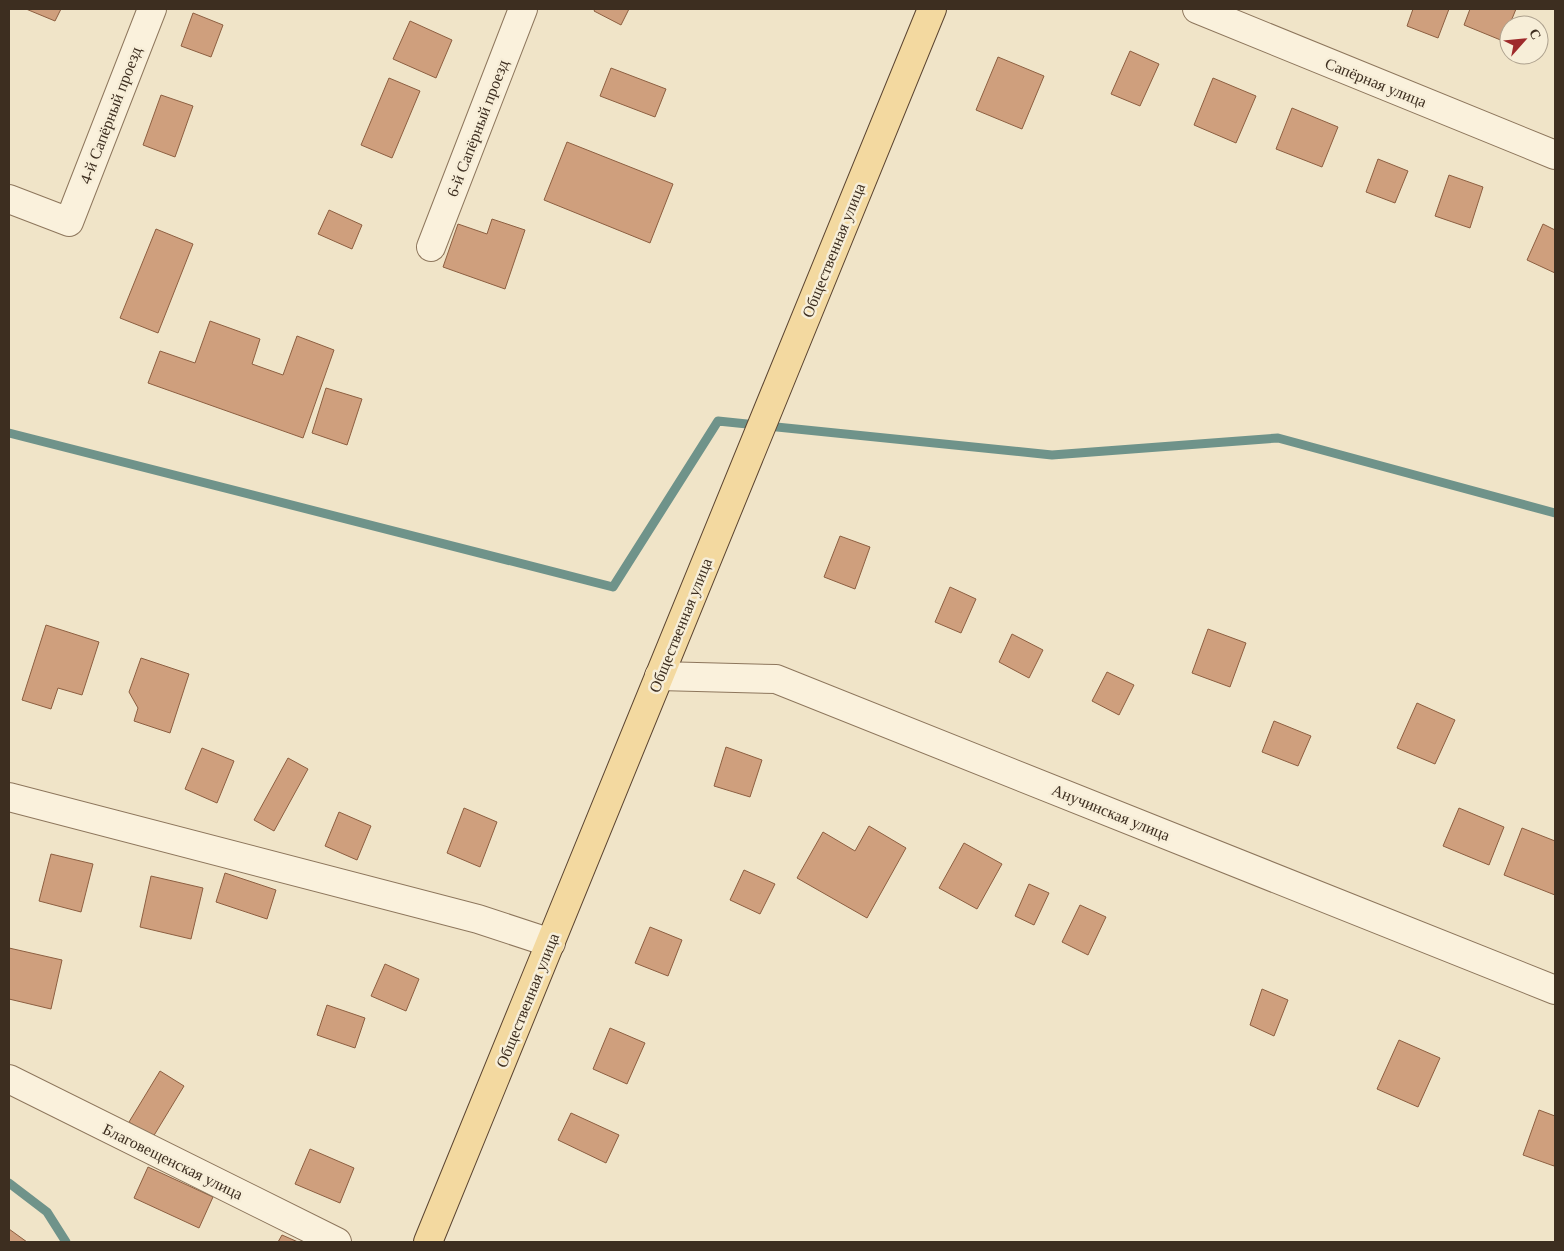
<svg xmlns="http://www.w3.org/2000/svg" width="1564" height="1251" font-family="'Times New Roman',serif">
  <rect width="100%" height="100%" fill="#f0e4c8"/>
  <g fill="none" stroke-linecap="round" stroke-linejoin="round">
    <path stroke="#6f938a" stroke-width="9" d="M9 433 613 587 718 421 1052 455 1278 438 1555 513
      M9 1183 47 1212 66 1242"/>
  </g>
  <path fill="#cf9f7d" stroke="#8d5f41" d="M26 9H61L55 21Z
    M595 9H629L621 25 594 11Z
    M1413 9H1449L1438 38 1407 26Z
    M1470 9H1516L1503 41 1464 25Z
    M193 13 223 25 211 57 181 46Z
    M410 21 452 40 436 78 393 59Z
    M1130 51 1159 64 1140 106 1111 94Z
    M998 57 1044 76 1022 129 976 110Z
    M611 68 666 89 655 117 600 96Z
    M389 78 420 91 392 158 361 145Z
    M1213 78 1256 96 1236 143 1194 125Z
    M161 95 193 106 175 157 143 145Z
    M1292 108 1338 127 1322 167 1276 149Z
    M567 142 673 184 650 243 544 200Z
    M1378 159 1408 171 1395 203 1366 192Z
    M1449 175 1483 187 1470 228 1435 216Z
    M329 210 362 225 352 249 318 234Z
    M492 219 525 230 505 289 443 267 458 224 487 234Z
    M1543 224 1555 230V273L1527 260Z
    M156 229 193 244 158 333 120 318Z
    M210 321 260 339 252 364 283 375 297 336 334 350 303 438 148 383 160 351 195 363Z
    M326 388 362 399 347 445 312 433Z
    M840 536 870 547 855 589 824 577Z
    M950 587 976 599 961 633 935 622Z
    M46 625 99 642 82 695 58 688 51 709 22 700Z
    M1208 629 1246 643 1230 687 1192 673Z
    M1012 634 1043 650 1029 678 999 662Z
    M141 658 189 674 170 733 134 721 138 708 129 692Z
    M1107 672 1134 685 1119 715 1092 701Z
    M1417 703 1455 720 1435 764 1397 748Z
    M1274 721 1311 736 1298 766 1262 752Z
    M726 747 762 760 750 797 714 786Z
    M202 748 234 761 217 803 185 789Z
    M288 758 308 769 274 831 254 820Z
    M464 808 497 822 480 867 447 853Z
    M1459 808 1504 827 1489 865 1443 846Z
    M339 812 371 826 357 860 325 846Z
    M869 826 906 848 867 918 797 878 823 832 855 851Z
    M1522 828 1555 841V895L1504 875Z
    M964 843 1002 864 977 909 939 888Z
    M51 854 93 864 81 912 39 901Z
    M744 870 775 884 760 914 730 900Z
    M225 873 276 890 267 919 216 902Z
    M151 876 203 888 191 939 140 927Z
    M1029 884 1049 893 1034 925 1015 916Z
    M1080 905 1106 917 1088 955 1062 942Z
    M650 927 682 940 668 976 635 963Z
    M9 948 62 960 51 1009 9 999Z
    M385 964 419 979 406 1011 371 996Z
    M1262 989 1288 1000 1274 1036 1250 1025Z
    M327 1005 365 1018 355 1048 317 1035Z
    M610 1028 645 1043 627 1084 593 1069Z
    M1399 1040 1440 1058 1418 1107 1377 1089Z
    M160 1071 184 1086 153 1137 129 1122Z
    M1539 1110 1555 1116V1162L1554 1166 1523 1155Z
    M571 1113 619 1135 606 1163 558 1140Z
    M310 1149 354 1168 340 1203 295 1184Z
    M148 1167 213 1197 199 1228 134 1198Z
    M9 1229 27 1242H9Z
    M282 1235 298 1242H278Z"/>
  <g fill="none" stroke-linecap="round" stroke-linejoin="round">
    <defs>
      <path id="minor" d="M1197 9 1555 155
        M9 199 69 222 152 9
        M431 247 523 9
        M659 676 776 679 1555 990
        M9 797 478 919 551 943
        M9 1079 337 1242"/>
      <path id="major" d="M428 1242 932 9"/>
    </defs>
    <use href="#minor" stroke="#8d765c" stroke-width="30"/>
    <use href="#major" stroke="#5b4430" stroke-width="30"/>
    <use href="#minor" stroke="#faf1dc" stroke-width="28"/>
    <use href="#major" stroke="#f3d9a0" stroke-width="28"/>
  </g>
  <g text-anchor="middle" stroke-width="5" stroke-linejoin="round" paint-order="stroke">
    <g font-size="16" fill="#3d2e20" stroke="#f7eed8">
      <text transform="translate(1376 82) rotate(22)" y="6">Сапёрная улица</text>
      <text transform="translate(110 115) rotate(-69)" y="6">4-й Сапёрный проезд</text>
      <text transform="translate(477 128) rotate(-69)" y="6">6-й Сапёрный проезд</text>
      <text transform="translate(833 250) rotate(-68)" y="6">Общественная улица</text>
      <text transform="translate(680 625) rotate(-68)" y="6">Общественная улица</text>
      <text transform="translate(1111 812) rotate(22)" y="6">Анучинская улица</text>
      <text transform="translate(527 1000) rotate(-68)" y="6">Общественная улица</text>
      <text transform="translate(173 1161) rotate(26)" y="6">Благовещенская улица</text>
    </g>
  </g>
  <rect width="1564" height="1251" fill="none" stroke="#3d2e20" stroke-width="20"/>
  <g transform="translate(1524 40) rotate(63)"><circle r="24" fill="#f7eed8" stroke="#ada18e"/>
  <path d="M0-4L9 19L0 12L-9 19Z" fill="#9e2a2b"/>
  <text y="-8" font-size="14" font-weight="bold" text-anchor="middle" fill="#3d2e20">С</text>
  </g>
</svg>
